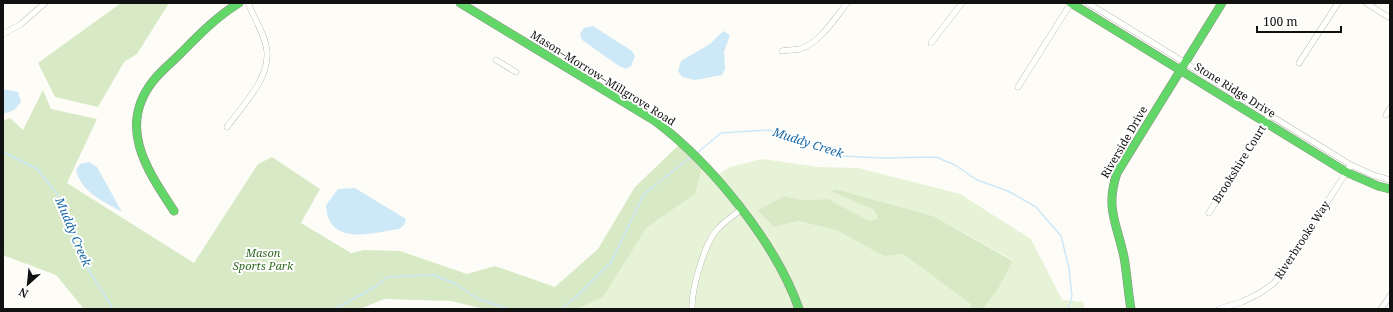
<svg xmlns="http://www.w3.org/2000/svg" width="1393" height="312" font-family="'Noto Serif',serif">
  <rect width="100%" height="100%" fill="#fdfcf7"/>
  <path fill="#e7f3d7" d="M695 154 714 177 730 167 762 159 819 167 858 168 960 194 1031 239 1062 300 1083 302 1085 309H983L998 289 1013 260 933 216 836 189 832 191 874 210 879 218 870 221 828 199 802 200 784 196 757 210 774 227 799 221 838 231 884 255 903 254 972 304 971 309H561Z"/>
  <path fill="#d8eac5" d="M121 3H169L137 54 124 62 98 107 55 97 38 63Z
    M43 90 51 109 97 119 67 183 194 263 258 164 272 157 320 189 301 223 351 253 364 250 400 251 467 274 495 266 555 287 598 249 635 187 682 142 703 163 695 194 647 227 603 297 577 309H484L451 301 384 299 360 309H84L56 275 5 256 3 253V121L10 118 23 130Z
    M836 189 933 216 1013 261 998 289 983 309H971V304L903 254 884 256 838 231 799 221 774 227 757 210 784 196 802 200 828 199 870 221 878 218 874 210 831 191Z"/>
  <path fill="#cde8f7" d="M593 26 632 51 635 56 631 66 626 69 619 66 582 40 580 34 584 28Z
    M723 31 730 35 724 52 725 69 722 75 695 80 682 77 678 71 681 61 710 44Z
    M3 89 18 92 21 102 14 110 3 114Z
    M89 162 97 167 122 212C103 201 82 193 76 170L80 164Z
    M355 188 406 219 404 225 399 229C371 233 328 247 326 205L338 189Z"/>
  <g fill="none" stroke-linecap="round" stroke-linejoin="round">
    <path stroke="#cde8f7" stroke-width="1.5" d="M3 152 37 169 58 195 68 227 87 267 113 309
      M697 153 721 133 769 130 840 156 883 158 936 157 955 165 977 180 1008 191 1036 207 1061 236 1069 268 1072 296 1068 309
      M335 309 375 287 387 277 433 275 454 283 478 299 509 309
      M561 309 576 297 611 262 644 194 692 156"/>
    <defs>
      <path id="street" d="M1088 3 1351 165 1373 175 1390 180
        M1366 3 1390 18
        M3 34 21 24 45 3
        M931 43 962 3
        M782 51C788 50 795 50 800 49 820 43 835 18 847 3
        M496 60 516 72
        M1299 63 1338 3
        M1018 87 1071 3
        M1386 115 1390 108
        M227 127C242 106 269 80 267 52 266 36 254 18 248 3
        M1209 213 1269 115
        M692 309C691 290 704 247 715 232 722 223 732 217 740 210
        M1219 309 1242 302 1260 293 1274 283 1286 266 1351 165
        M1381 309 1390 296"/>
      <path id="fast" d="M460 3 655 121C711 163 776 243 799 309
        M1071 3 1346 172 1378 186 1390 189
        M174 211C147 170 117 127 153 81 161 71 171 63 179 55 198 36 216 17 239 3
        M1131 309C1128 292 1127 274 1124 257 1117 224 1105 208 1117 173L1222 3"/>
    </defs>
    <use href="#street" stroke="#979795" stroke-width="6"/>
    <use href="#fast" stroke="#8e8d8b" stroke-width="9"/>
    <use href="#street" stroke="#fffffe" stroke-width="5.5"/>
    <use href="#fast" stroke="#63d668" stroke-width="8"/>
  </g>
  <g text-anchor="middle" stroke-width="4" stroke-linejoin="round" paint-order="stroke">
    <g font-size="11" fill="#111" stroke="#fff">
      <text transform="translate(603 78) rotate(32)" y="4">Mason–Morrow–Millgrove Road</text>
      <text transform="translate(1235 90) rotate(32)" y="4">Stone Ridge Drive</text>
      <text transform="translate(1124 142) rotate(-60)" y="4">Riverside Drive</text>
      <text transform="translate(1239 164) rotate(-58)" y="4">Brookshire Court</text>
      <text transform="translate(1302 240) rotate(-57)" y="4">Riverbrooke Way</text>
    </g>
    <g font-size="11" font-style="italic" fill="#2f6b1f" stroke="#fff">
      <text x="263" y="257">Mason<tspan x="263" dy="13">Sports Park</tspan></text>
    </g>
    <g font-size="12" font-style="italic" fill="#1768a6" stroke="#fff">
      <text transform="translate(808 143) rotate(18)" y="4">Muddy Creek</text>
      <text transform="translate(73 232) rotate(67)" y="4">Muddy Creek</text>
    </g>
  </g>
  <rect width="1393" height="312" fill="none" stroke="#111111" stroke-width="8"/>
  <g transform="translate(28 284) rotate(207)" stroke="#ffffff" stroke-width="3" paint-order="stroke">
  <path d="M0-3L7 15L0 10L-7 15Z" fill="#111111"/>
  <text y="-6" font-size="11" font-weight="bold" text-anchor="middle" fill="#111111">N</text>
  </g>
  <path d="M1257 26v6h84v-6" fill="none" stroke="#111111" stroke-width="2"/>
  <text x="1263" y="26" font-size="12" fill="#111111" stroke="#ffffff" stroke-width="3" paint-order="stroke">100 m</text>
</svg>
